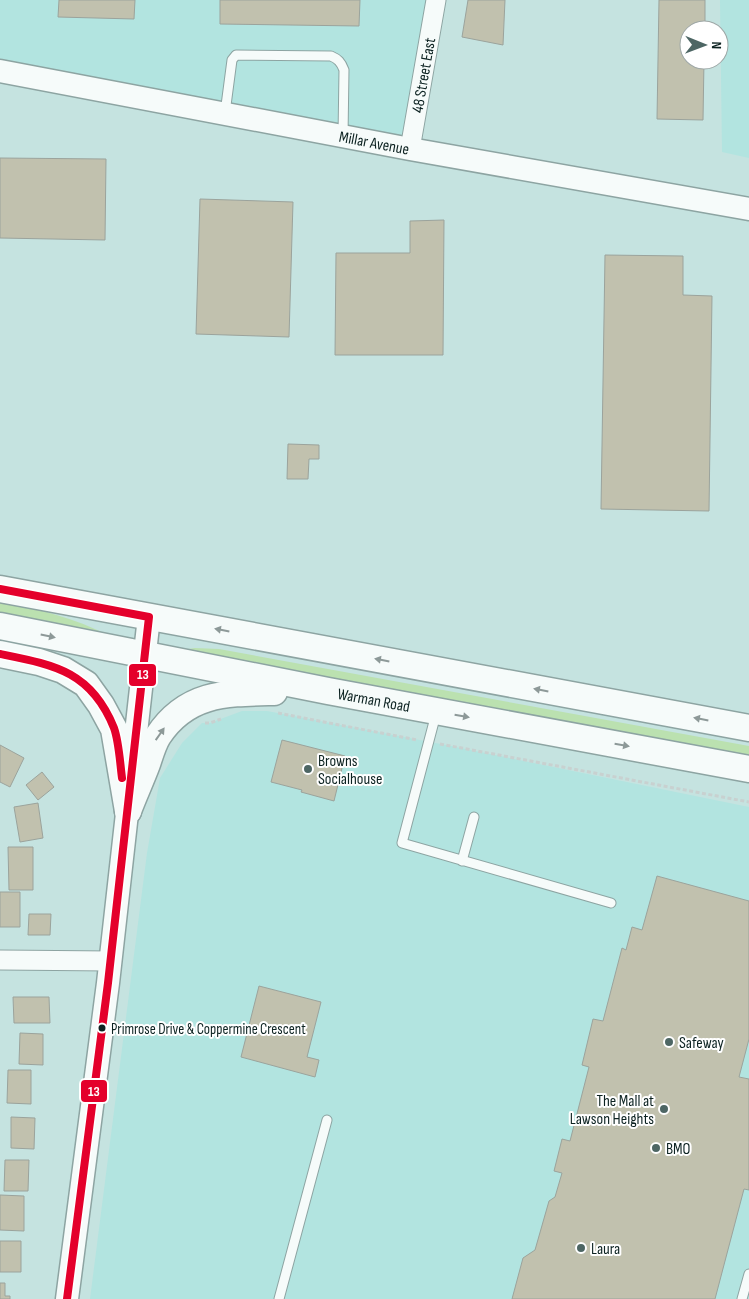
<svg xmlns="http://www.w3.org/2000/svg" width="749" height="1299" font-family="'Sofia Sans Condensed',sans-serif">
  <rect width="100%" height="100%" fill="#c5e3e0"/>
  <path fill="#b2e4e0" d="M0 0H436L410 149 0 71Z
    M720 0H749V158L722 152Z
    M242 711H267L446 745 749 807V1299H90L147 853 160 778 182 743 202 723H210Z"/>
  <path fill="#bbe1b0" d="M0 602C40 609 74 618 110 636L0 615Z
    M195 648 219 649 749 746V758L188 655V649Z"/>
  <path fill="#c1c1ae" stroke="#9ba39c" d="M59 0H135L134 19 58 17Z
    M220 0H360L359 26 220 24Z
    M468 0H505L503 45 462 37Z
    M659 0H705V30H689V60H704L703 120 657 119Z
    M0 158 106 159 105 240 0 238Z
    M200 199 293 202 289 337 196 334Z
    M444 220 443 355H335L336 253H410V221Z
    M605 255 683 256V295L712 296 709 511 601 509Z
    M288 444 319 445V459H309L308 479H287Z
    M282 740 345 756 334 801 301 792 302 790 271 782Z
    M0 745 24 758 10 787 0 782Z
    M42 772 54 787 38 800 26 785Z
    M38 803 43 838 20 842 14 807Z
    M8 847H33V890H9Z
    M657 876 749 901V1039L739 1077 749 1079V1190L744 1189 715 1299H512L523 1258 535 1250 549 1201 555 1197 562 1173 554 1171 562 1139 570 1141 589 1067 582 1065 593 1019 603 1021 622 948 626 950 632 927 642 930Z
    M0 892H20V927H0Z
    M29 914H51L50 935H28Z
    M259 986 321 1002 307 1057 319 1060 315 1077 241 1057Z
    M13 997H49L50 1023H14Z
    M20 1033 43 1034V1065L19 1064Z
    M8 1070H31V1104L7 1103Z
    M11 1117 35 1118 34 1149 11 1148Z
    M5 1160H29L28 1191H4Z
    M0 1195 24 1196V1231L0 1230Z
    M0 1241H21V1272H0Z
    M0 1283H5V1296H10V1299H0Z"/>
  <g fill="none" stroke-linecap="round" stroke-linejoin="round">
    <defs>
      <path id="service" d="M225 113 232 60 236 55 331 56C338 59 341 62 344 70L343 136
        M436 714 402 843 611 903
        M462 861 474 817
        M279 1299 327 1120
        M742 1299 749 1274"/>
      <g id="minor">
        <path id="s1" d="M410 149 436 0"/>
        <path d="M0 960 111 961"/>
      </g>
      <g id="tertiary">
        <path id="s2" d="M0 71 410 149 749 209"/>
        <path d="M67 1299 108 983 149 617"/>
      </g>
      <g id="secondary">
        <path d="M0 589 749 728"/>
        <path id="s3" d="M0 626 328 691 749 769"/>
        <path d="M0 654 39 662 63 670 86 684 101 705 114 729 128 811"/>
        <path d="M128 811C134 795 141 780 147 764 150 755 153 744 158 736 187 692 227 693 274 692"/>
      </g>
    </defs>
    <use href="#service" stroke="#8da4a2" stroke-width="11"/>
    <use href="#minor" stroke="#8da4a2" stroke-width="21"/>
    <use href="#tertiary" stroke="#8da4a2" stroke-width="25"/>
    <use href="#secondary" stroke="#8da4a2" stroke-width="29"/>
    <path stroke="#c8d1d0" stroke-width="3" stroke-dasharray="4 2.5" stroke-linecap="butt" d="M278 713 417 740
      M205 723H210L221 719
      M440 744 749 802"/>
    <use href="#service" stroke="#f6fbfa" stroke-width="9"/>
    <use href="#minor" stroke="#f6fbfa" stroke-width="19"/>
    <use href="#tertiary" stroke="#f6fbfa" stroke-width="22"/>
    <use href="#secondary" stroke="#f6fbfa" stroke-width="26"/>
    <defs>
      <path id="bus-1" d="M0 589 149 617 108 983 67 1299
        M0 654C54 665 91 671 114 728 119 742 120 763 122 778"/>
    </defs>
    <use href="#bus-1" stroke="#fff" stroke-width="11"/>
    <use href="#bus-1" stroke="#e4002b" stroke-width="8"/>
  </g>
  <defs><path id="oneway-solid" d="M-6-.8H1V-3.2L6.5 0L1 3.2V.8H-6Z" transform="scale(1.25)"/></defs>
  <g fill="#8d9998">
    <use href="#oneway-solid" transform="translate(222 630) rotate(-169)"/>
    <use href="#oneway-solid" transform="translate(48 636) rotate(12)"/>
    <use href="#oneway-solid" transform="translate(382 660) rotate(-169)"/>
    <use href="#oneway-solid" transform="translate(541 690) rotate(-169)"/>
    <use href="#oneway-solid" transform="translate(462 716) rotate(10)"/>
    <use href="#oneway-solid" transform="translate(701 719) rotate(-169)"/>
    <use href="#oneway-solid" transform="translate(160 734) rotate(-55)"/>
    <use href="#oneway-solid" transform="translate(622 745) rotate(10)"/>
  </g>
  <g fill="#4d6664" stroke="#fff" stroke-width="2">
    <circle cx="308" cy="769" r="5"/>
    <circle cx="669" cy="1042" r="5"/>
    <circle cx="664" cy="1109" r="5"/>
    <circle cx="656" cy="1148" r="5"/>
    <circle cx="581" cy="1248" r="5"/>
  </g>
  <circle fill="#0c2221" stroke="#fff" stroke-width="2" cx="102" cy="1028" r="4.5"/>
  <g text-anchor="middle" stroke-width="4" stroke-linejoin="round" paint-order="stroke">
    <g font-size="15" fill="#0c2221" stroke="#fff" text-anchor="start">
      <text x="111" y="1034">Primrose Drive &amp; Coppermine Crescent</text>
    </g>
    <g font-size="16" fill="#0c2221" stroke="#fff">
      <text dy="6" stroke="none"><textPath href="#s1" startOffset="75">48 Street East</textPath></text>
      <text dy="6" stroke="none"><textPath href="#s2" startOffset="381">Millar Avenue</textPath></text>
      <text dy="6" stroke="none"><textPath href="#s3" startOffset="381">Warman Road</textPath></text>
    </g>
    <g font-size="16" fill="#0c2221" stroke="#fff" text-anchor="start">
      <text x="318" y="766">Browns<tspan x="318" dy="18">Socialhouse</tspan></text>
      <text x="679" y="1048">Safeway</text>
      <text x="654" y="1106" text-anchor="end">The Mall at<tspan x="654" dy="18">Lawson Heights</tspan></text>
      <text x="666" y="1154">BMO</text>
      <text x="591" y="1254">Laura</text>
    </g>
  </g>
  <g stroke="#fff" stroke-width="2">
    <rect x="128" y="663" width="29" height="24" rx="5" fill="#e4002b"/>
    <rect x="80" y="1079" width="28" height="24" rx="5" fill="#e4002b"/>
  </g>
  <g font-size="14" text-anchor="middle" font-weight="bold" fill="#fff">
    <text x="143" y="679">13</text>
    <text x="94" y="1096">13</text>
  </g>
  <g transform="translate(704 45) rotate(91)"><circle r="24" fill="#ffffff" stroke="#9ea7a6"/>
  <path d="M0-4L9 19L0 12L-9 19Z" fill="#4d6664"/>
  <text y="-8" font-size="14" font-weight="bold" text-anchor="middle" fill="#0c2221">N</text>
  </g>
</svg>
